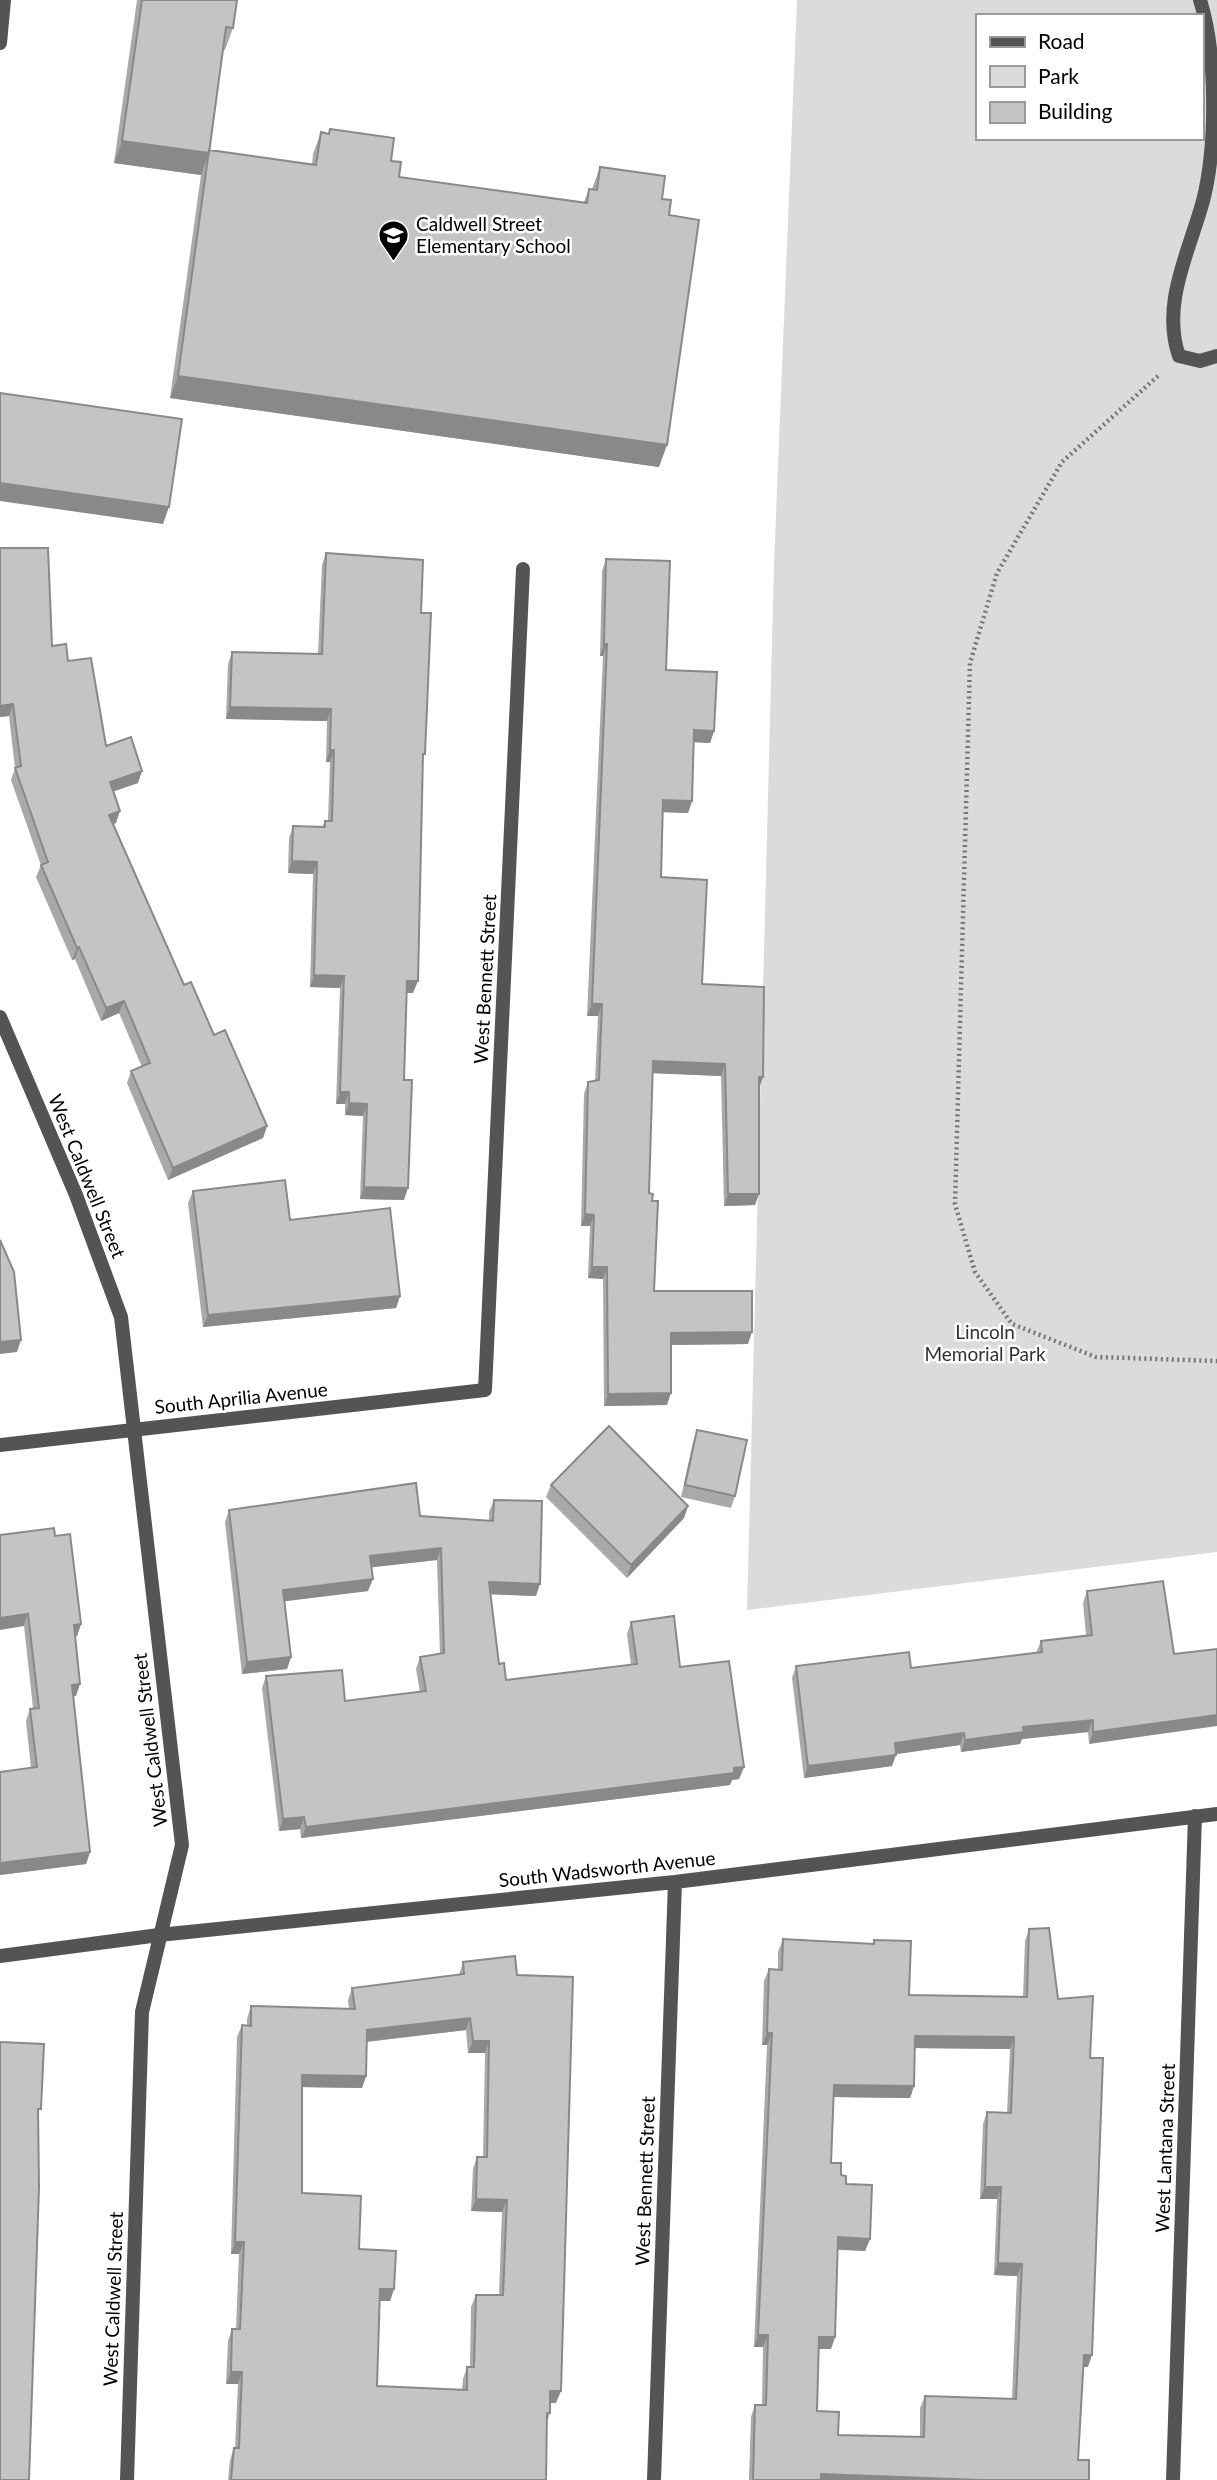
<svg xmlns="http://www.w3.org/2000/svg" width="1217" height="2480" font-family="Lato,sans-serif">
  <rect width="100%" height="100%" fill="#fff"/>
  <path fill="#dbdbdb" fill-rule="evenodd" d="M797 0H1217V1552L747 1610 774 564ZM977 16H1201V138H977Z"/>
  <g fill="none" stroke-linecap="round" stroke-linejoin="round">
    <path stroke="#767676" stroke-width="4.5" stroke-dasharray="2 3.5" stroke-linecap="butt" d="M1158 376 1062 462 997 573 970 663 955 1204 975 1272 1012 1324 1096 1357 1217 1361"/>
    <path stroke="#545454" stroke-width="14" d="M1200 0C1217 54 1217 146 1203 201 1189 252 1161 304 1179 356L1200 361 1217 356
      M0 43 4 0"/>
    <path stroke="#545454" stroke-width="14" d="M0 1017 76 1195 121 1317 182 1845 142 2012 127 2480
      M0 1445 485 1390 523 569
      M0 1956 159 1935 675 1882 1217 1814
      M654 2480 675 1882
      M1173 2480 1195 1816"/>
  </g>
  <path fill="#a9a9a9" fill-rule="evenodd" d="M137 0H237L233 28 225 50H223L209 150 312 165 313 154 321 132 328 134 330 129 391 161 399 177 584 202 589 189H592L600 167 662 199 669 215 659 467 170 398 201 175 114 163Z
    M326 553 421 613 422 762 413 993H407L404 1080V1200L360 1199 363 1116 345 1115V1104H336L340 988 310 987 313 874 288 873 289 838 293 826 322 827 325 821H328L330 762H326L327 721 226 719 228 664 232 652 318 654 322 565Z
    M606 559 666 670 714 731 710 743 694 742 692 801 688 813 663 812 661 877 702 984 759 1089 755 1205 724 1206 721 1076 653 1073 649 1193 652 1201 654 1291 748 1344 671 1345 667 1405 604 1406 603 1279 588 1278 590 1226H581L584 1094 588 1082 595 1081 598 1016H587L603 656H600L602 571Z
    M52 646 68 661 106 746 138 783 114 791 116 823 113 824 184 985 267 1126 263 1138 168 1180 127 1083 131 1071 142 1067 119 1013 101 1021 75 959 72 960 36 877 41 865 11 780 15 768 9 716 0 717Z
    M193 1191 290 1220 400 1296 396 1308 203 1327 188 1203Z
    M697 1430 735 1496 731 1508 681 1497 693 1442Z
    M551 1485 688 1506 684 1518 627 1578 546 1497Z
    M494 1500 536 1596 490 1594 499 1664 506 1680 631 1665 627 1634 631 1622 680 1667 744 1767 739 1779 732 1780 730 1785 301 1838 300 1829 279 1831 262 1688 266 1676 345 1701 420 1692 416 1669 420 1657 440 1654 437 1560 371 1567 368 1591 285 1601 291 1657 287 1669 242 1674 225 1522 229 1510 420 1516 489 1521V1512Z
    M55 1536 81 1624 77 1636 75 1637 76 1696H73L90 1852 86 1864 0 1875V1772L31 1768 26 1721 30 1709 33 1708 24 1626Z
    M1163 1581 1089 1744 1088 1732 1022 1739 1020 1744 961 1752 960 1745 896 1754 892 1766 804 1778 792 1678 796 1666 911 1668 1036 1653 1041 1641 1086 1636 1083 1603 1087 1591Z
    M1029 1929 1058 1999 1090 2058 1088 2367H1083L1078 2460 1089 2480H749L751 2417 755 2405H762L763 2347H754L767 2045H762L764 1981 769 1969 778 1970V1952L783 1939 873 1944 874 1940 909 1995 1023 1997 1025 1941ZM915 2048 1010 2049 1007 2113 987 2112 983 2124 980 2199H997L994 2275 1017 2276 1012 2399 925 2396 920 2408V2437L838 2435 817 2411 819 2349H831L835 2337 838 2250 865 2251 870 2239 846 2184 831 2163 833 2097 910 2098 914 2086Z
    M515 1956 556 2403H550V2413L547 2422 546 2480H228L230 2460 234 2448H235L238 2384H226L228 2341 232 2329H236L239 2254H231L237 2037 242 2025 247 2026V2019L251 2006 349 2009 348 2000 352 1988 459 1975 463 1962ZM466 2030 468 2053H485L483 2157H477L473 2169 471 2211 502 2212 499 2295H476L471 2307 470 2367H467L463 2379 462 2390 377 2386 380 2301H390L394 2289 359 2249 302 2193V2087L362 2088 366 2076 367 2042Z"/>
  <path fill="#898989" d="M122 141 209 153 201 175 114 163Z
    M178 376 667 445 659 467 170 398Z
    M0 483 169 507 163 524 0 501Z
    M604 644H607L603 656H600Z
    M13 704 9 716 0 717V706Z
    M230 707 331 709 327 721 226 719Z
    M694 730 714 731 710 743 690 742Z
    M330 750H334L330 762H326Z
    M142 771 138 783 106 794 110 782Z
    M663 800 692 801 688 813 659 812Z
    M120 811 116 823 105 827 109 815Z
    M292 861 317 862 313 874 288 873Z
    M79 947 75 959 72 960 77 948Z
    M314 975 344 976 340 988 310 987Z
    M407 981H418L413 993H403Z
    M124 1001 119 1013 101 1021 106 1008Z
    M592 1004H602L598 1016H587Z
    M653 1061 725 1064 721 1076 649 1073Z
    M759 1077H763L759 1089Z
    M340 1092H349L345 1104H336Z
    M349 1103 367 1104 363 1116 345 1115Z
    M267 1126 263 1138 168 1180 173 1168Z
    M364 1187 408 1188 404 1200 360 1199Z
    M728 1194H759L755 1205 724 1206Z
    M585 1214 594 1215 590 1226H581Z
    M592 1267H607L603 1279 588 1278Z
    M400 1296 396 1308 203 1327 208 1315Z
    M752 1332 748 1344 666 1345 671 1333Z
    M21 1340 17 1352 0 1354V1342Z
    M671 1393 667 1405 604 1406 608 1394Z
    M688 1506 684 1518 627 1578 631 1565Z
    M441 1548 437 1560 366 1568 370 1556Z
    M373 1579 368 1591 279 1602 283 1590Z
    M489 1582 540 1584 536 1596 484 1594Z
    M28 1614 24 1626 0 1630V1618Z
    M81 1624 77 1636 69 1637 74 1625Z
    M291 1657 287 1669 242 1674 247 1662Z
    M80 1684 76 1696 68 1697 72 1685Z
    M1217 1715V1726L1089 1744 1093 1732Z
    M1093 1720 1088 1732 1022 1739 1020 1744 961 1752 965 1740 1023 1727Z
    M964 1733 960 1745 890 1755 895 1743Z
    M896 1755 892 1766 804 1778 808 1766Z
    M744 1767 739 1779 732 1780 730 1785 301 1838 306 1827Z
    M304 1817 300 1829 279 1831 283 1819Z
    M90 1852 86 1864 0 1875V1863Z
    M470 2018 466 2030 362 2042 367 2030Z
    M767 2033H772L767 2045H762Z
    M915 2036 1014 2037 1010 2049 910 2048Z
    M473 2041H489L485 2053H468Z
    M302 2075 366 2076 362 2088 297 2087Z
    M834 2085 914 2086 910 2098 829 2097Z
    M985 2187H1001L997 2199H980Z
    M476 2199 507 2200 502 2212 471 2211Z
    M838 2237 870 2239 865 2251 834 2249Z
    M235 2242H244L239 2254H231Z
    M998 2263 1022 2264 1017 2276 994 2275Z
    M380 2289H394L390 2301H376Z
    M758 2335H768L763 2347H754Z
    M819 2337H835L831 2349H815Z
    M1084 2355H1092L1088 2367H1080Z
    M231 2372H242L238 2384H226Z
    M550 2391H561L556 2403H546Z
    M821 2474 981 2480H819Z"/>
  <path fill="#c4c4c4" stroke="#898989" stroke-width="2" fill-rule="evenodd" d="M142 0H237L233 28 226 27 209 153 122 141Z
    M330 129 394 138 391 161 401 162 399 177 587 203 589 189 597 190 600 167 665 176 662 199 671 200 669 215 699 220 667 445 178 376 209 150 316 165 321 132 329 134Z
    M0 393 182 419 169 507 0 483Z
    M0 548H48L52 646 66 644 68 661 91 658 106 746 131 737 142 771 110 782 120 811 109 815 184 985 191 982 214 1035 225 1030 267 1126 173 1168 131 1071 150 1063 124 1001 106 1008 79 947 77 948 41 865 48 862 15 768 21 766 13 704 0 706Z
    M326 553 423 560 421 613H431L425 754H423L418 981H407L404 1080H412L408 1188 364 1187 367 1104 349 1103V1092H340L344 976 314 975 317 862 292 861 293 826 325 827V821H332L334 750H330L331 709 230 707 232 652 322 654Z
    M606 559 670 561 666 670 717 672 714 731 694 730 692 801 663 800 661 877 707 880 702 984 764 987 763 1077H759V1194H728L725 1064 653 1061 649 1193 653 1194 652 1201H658L654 1291H752V1332L671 1333V1393L608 1394 607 1267H592L594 1215 585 1214 588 1082 599 1080 602 1004H592L607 644H604Z
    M285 1180 290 1220 390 1208 400 1296 208 1315 193 1191Z
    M0 1240 14 1272 21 1340 0 1342Z
    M609 1426 688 1506 631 1565 551 1485Z
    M697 1430 747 1440 735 1496 685 1485Z
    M416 1483 420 1516 493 1521 494 1500 542 1501 540 1584 489 1582 499 1664 504 1663 506 1680 637 1664 631 1622 674 1616 680 1667 729 1661 744 1767 734 1768V1773L306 1827 304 1817 283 1819 266 1676 342 1670 345 1701 426 1691 420 1657 444 1653 441 1548 370 1556 373 1579 283 1590 291 1657 247 1662 229 1510Z
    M54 1528 55 1536 70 1534 81 1624 74 1625 80 1684 72 1685 90 1852 0 1863V1772L37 1767 30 1709 39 1708 28 1614 0 1618V1535Z
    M1163 1581 1174 1654 1217 1649V1715L1093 1732V1720L1023 1727 1024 1732 965 1740 964 1733 895 1743 896 1755 808 1766 796 1666 909 1652 911 1668 1042 1652 1041 1641 1092 1635 1087 1591Z
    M1049 1928 1058 1999 1093 1996 1090 2058H1103L1092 2355H1084L1078 2460H1089V2480H981L821 2474V2480H753L755 2405H766L768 2335H758L772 2033H767L769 1969 782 1970 783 1939 874 1944V1940L911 1941 909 1995 1027 1997 1029 1929ZM915 2036 1014 2037 1011 2113 987 2112 985 2187H1001L998 2263 1022 2264 1016 2399 925 2396 924 2437 838 2435 839 2412 817 2411 819 2337H835L838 2237 870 2239 872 2185 846 2184V2176L841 2175V2163H831L834 2085 914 2086Z
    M515 1956 517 1975 573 1977 561 2391H550V2413H547L546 2480H231L234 2448H239L242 2372H231L232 2329H240L244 2242H235L242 2025 251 2026V2006L355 2009 352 1988 464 1974 463 1962ZM470 2018 473 2041H489L487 2157H477L476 2199 507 2200 503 2295H476L474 2367H467V2390L377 2386 380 2289H394L396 2251 359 2249 361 2196 302 2193V2075L366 2076 367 2030Z
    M0 2042 44 2044 41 2109H38L39 2187 29 2480H0Z"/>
  <defs>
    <symbol id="school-pin" viewBox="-11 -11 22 30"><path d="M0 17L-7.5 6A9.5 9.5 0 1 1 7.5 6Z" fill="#000" stroke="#fff"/><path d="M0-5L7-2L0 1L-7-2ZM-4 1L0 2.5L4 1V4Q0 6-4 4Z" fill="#fff"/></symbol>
  </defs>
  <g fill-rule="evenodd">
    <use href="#school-pin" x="376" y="218" width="35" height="47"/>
  </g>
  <g text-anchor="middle" stroke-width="5" stroke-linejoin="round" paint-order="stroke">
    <g font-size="19" fill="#000" stroke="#fff" text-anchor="start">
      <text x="416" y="231">Caldwell Street<tspan x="416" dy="22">Elementary School</tspan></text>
    </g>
    <g font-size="19" fill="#000" stroke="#fff">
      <text transform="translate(485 979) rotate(-87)" y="7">West Bennett Street</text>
      <text transform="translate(87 1176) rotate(68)" y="7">West Caldwell Street</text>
      <text transform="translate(241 1398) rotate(-6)" y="7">South Aprilia Avenue</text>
      <text transform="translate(150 1740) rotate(-97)" y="7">West Caldwell Street</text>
      <text transform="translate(607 1869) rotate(-6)" y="7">South Wadsworth Avenue</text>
      <text transform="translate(1165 2148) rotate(-88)" y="7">West Lantana Street</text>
      <text transform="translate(645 2181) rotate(-88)" y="7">West Bennett Street</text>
      <text transform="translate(113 2299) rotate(-88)" y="7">West Caldwell Street</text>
    </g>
    <g font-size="19" fill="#323232" stroke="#fff">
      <text x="985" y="1339">Lincoln<tspan x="985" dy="22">Memorial Park</tspan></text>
    </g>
  </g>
  <rect x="976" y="14" width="228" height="126" fill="#ffffff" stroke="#999999" stroke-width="2"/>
  <rect x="990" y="37" width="35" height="10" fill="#545454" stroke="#999999" stroke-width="2"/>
  <text x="1038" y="49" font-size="21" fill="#000000">Road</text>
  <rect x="990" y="66" width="35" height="21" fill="#dbdbdb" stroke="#999999" stroke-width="2"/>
  <text x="1038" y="84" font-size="21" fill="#000000">Park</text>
  <rect x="990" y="102" width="35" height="21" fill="#c4c4c4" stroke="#999999" stroke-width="2"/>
  <text x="1038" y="119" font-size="21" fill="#000000">Building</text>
</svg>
